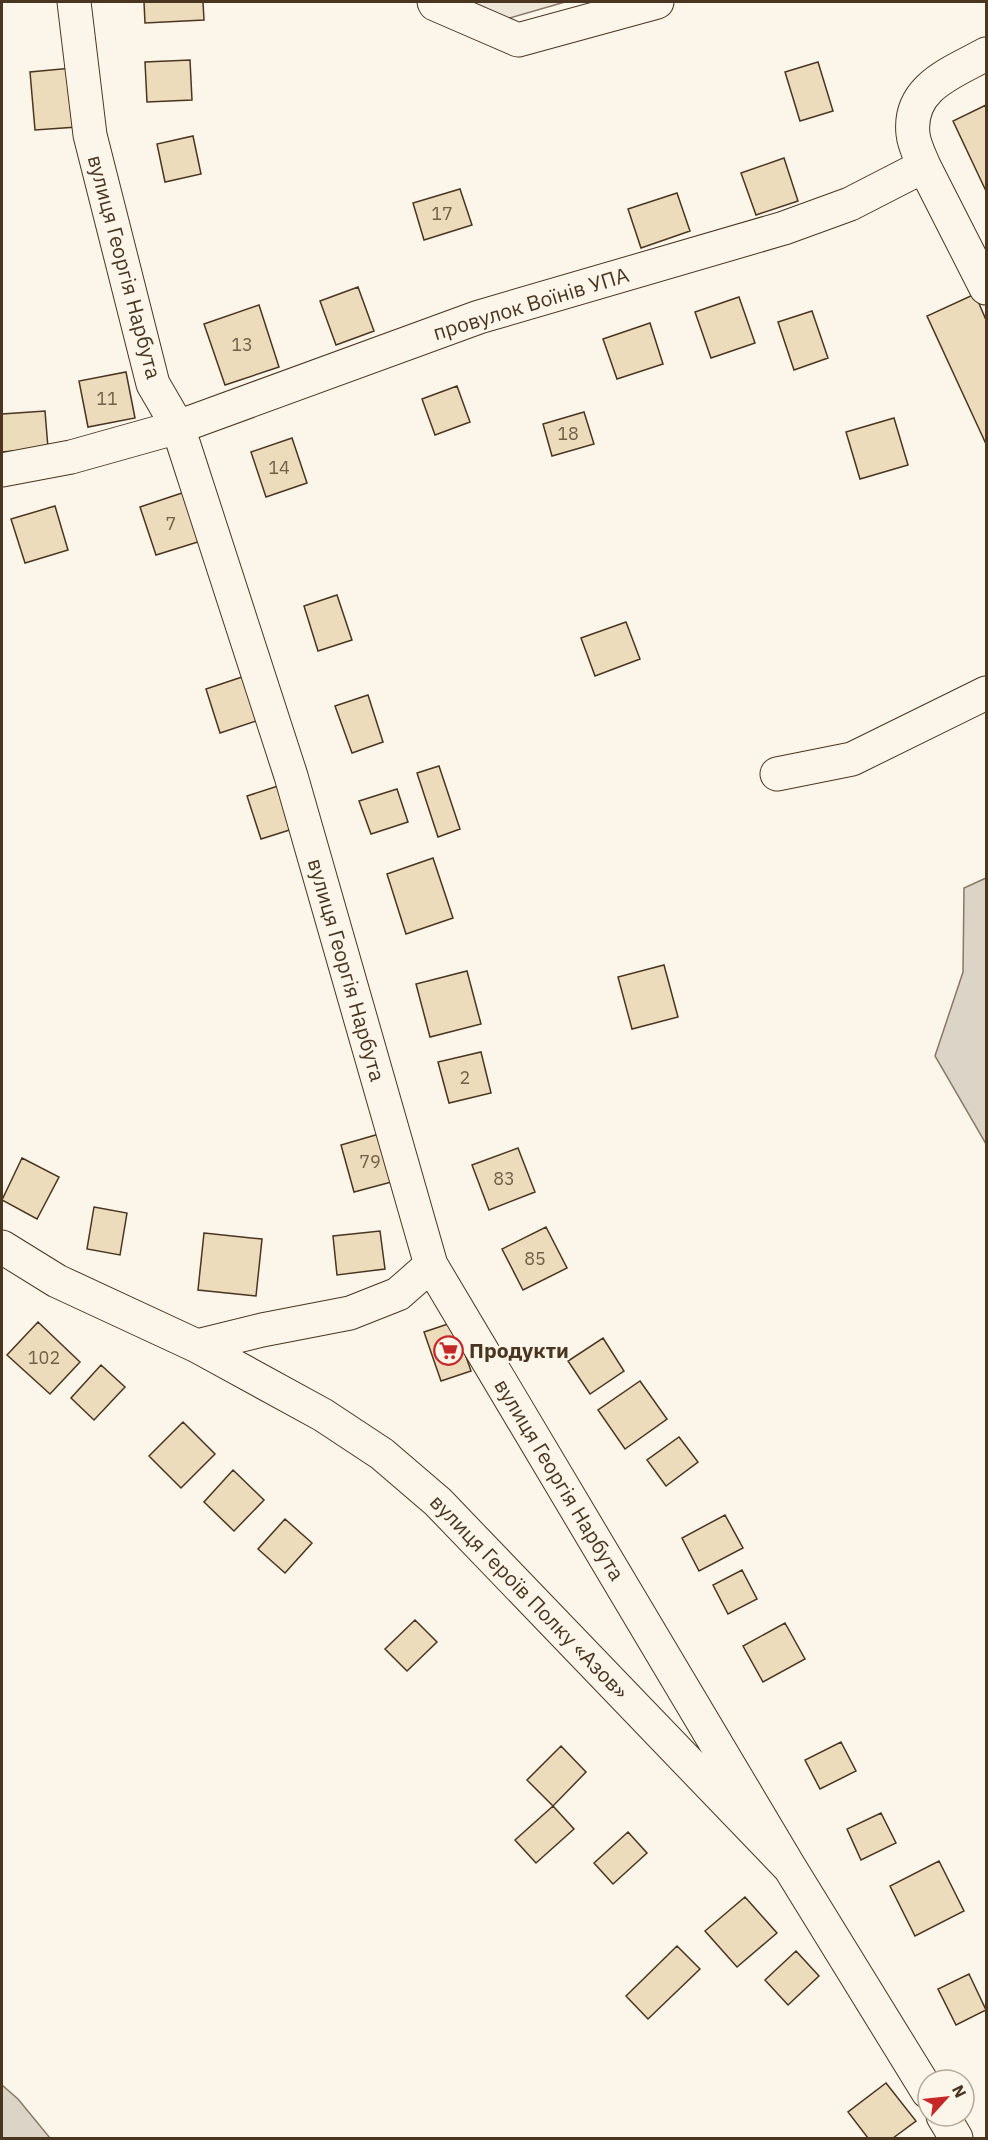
<svg xmlns="http://www.w3.org/2000/svg" width="988" height="2140" font-family="'IBM Plex Sans',sans-serif">
  <rect width="100%" height="100%" fill="#fbf6e9"/>
  <path fill="#ede6d9" stroke="#887966" stroke-width="1.5" d="M434 2H565L499 21Z"/>
  <path fill="#dcd4c6" stroke="#887966" stroke-width="1.5" d="M986 878V1144L935 1056 963 972 964 888Z
    M2 2085 18 2099 50 2138H2Z"/>
  <path fill="#ecdcbc" stroke="#4a3520" stroke-width="1.5" d="M144 2H203L204 20 145 23Z
    M190 60 192 100 147 102 145 62Z
    M818 62 833 111 800 121 785 72Z
    M72 68 77 127 35 130 30 72Z
    M986 105V191L953 121Z
    M193 136 201 174 165 182 157 144Z
    M784 158 798 201 756 215 741 173Z
    M460 189 472 225 424 240 413 203Z
    M677 193 690 231 641 248 628 209Z
    M358 287 374 331 336 345 320 301Z
    M975 294 986 320V444L927 316Z
    M739 297 755 343 711 358 695 312Z
    M259 305 279 367 225 385 204 324Z
    M812 311 828 358 794 370 778 322Z
    M650 323 663 364 617 379 603 339Z
    M126 372 135 418 88 427 79 381Z
    M457 386 470 422 435 435 422 399Z
    M45 411 48 448 2 452V414Z
    M584 412 594 444 552 456 543 424Z
    M894 418 908 465 860 479 846 432Z
    M292 438 307 483 266 497 251 452Z
    M185 492 201 541 156 555 140 507Z
    M55 506 68 550 25 563 11 519Z
    M337 595 352 640 318 651 304 606Z
    M626 622 640 659 595 676 581 638Z
    M251 674 265 718 220 733 206 689Z
    M368 695 383 742 352 753 335 706Z
    M439 766 460 829 438 837 417 773Z
    M281 785 296 828 261 839 247 796Z
    M397 789 408 822 371 834 359 801Z
    M433 858 453 918 406 934 387 874Z
    M664 965 678 1017 632 1029 618 977Z
    M467 971 481 1024 430 1037 416 984Z
    M481 1052 491 1093 449 1103 438 1062Z
    M386 1132 399 1180 354 1192 341 1145Z
    M518 1148 535 1192 489 1210 472 1165Z
    M22 1158 59 1177 37 1219 2 1200Z
    M94 1207 127 1213 120 1255 87 1249Z
    M546 1227 567 1268 523 1290 502 1249Z
    M380 1231 385 1269 337 1275 333 1236Z
    M204 1233 262 1239 256 1296 198 1290Z
    M38 1322 80 1362 50 1394 7 1355Z
    M454 1322 471 1371 441 1381 424 1332Z
    M603 1338 624 1371 590 1394 568 1361Z
    M101 1365 125 1387 94 1420 71 1398Z
    M640 1381 667 1419 625 1449 598 1410Z
    M183 1422 215 1454 181 1488 149 1456Z
    M679 1437 698 1462 666 1486 647 1460Z
    M233 1470 264 1500 234 1531 204 1502Z
    M725 1515 743 1548 699 1571 682 1538Z
    M285 1519 312 1543 285 1573 258 1549Z
    M742 1570 757 1599 728 1614 713 1585Z
    M415 1620 437 1642 407 1671 385 1649Z
    M785 1623 805 1659 763 1682 743 1646Z
    M841 1742 856 1771 820 1789 805 1760Z
    M561 1746 586 1772 553 1806 527 1780Z
    M553 1806 574 1829 536 1863 515 1840Z
    M881 1813 896 1843 861 1860 847 1829Z
    M628 1832 647 1853 613 1884 594 1863Z
    M939 1861 964 1911 915 1936 890 1886Z
    M745 1897 777 1933 737 1967 705 1931Z
    M677 1946 700 1969 648 2019 626 1996Z
    M796 1951 819 1976 788 2005 765 1980Z
    M969 1974 986 2010 956 2025 938 1989Z
    M886 2083 916 2121 893 2138H868L848 2112Z"/>
  <g fill="none" stroke-linecap="round" stroke-linejoin="round">
    <defs>
      <path id="minor" d="M74 2 90 135 153 384 178 427 291 776 431 1265 790 1868
        M434 2 435 4 518 40 657 2
        M924 166C920 156 914 145 913 134 908 87 952 73 986 54
        M2 470 71 457 178 427 479 317 784 228 850 204 924 166 986 288
        M777 774 852 759 986 693
        M2 1247 57 1281 197 1346 323 1415 382 1454 438 1502 790 1868 928 2092
        M197 1346 262 1330 350 1313 398 1294 431 1265
        M943 2116 956 2138"/>
    </defs>
    <use href="#minor" stroke="#4a3520" stroke-width="35"/>
    <use href="#minor" stroke="#fbf6e9" stroke-width="33"/>
  </g>
  <defs>
    <symbol id="supermarket-ring" viewBox="-11 -11 22 22"><circle r="9.5" fill="#fbf6e9" stroke="#c62828" stroke-width="1.5"/><path d="M-6-5.5h2.5l.6 2H6L4.5 2H-2.5L-4.4-4H-6ZM-1.5 3.2a1.3 1.3 0 1 0 .1 0ZM3 3.2a1.3 1.3 0 1 0 .1 0Z" fill="#c62828"/></symbol>
  </defs>
  <g fill-rule="evenodd">
    <use href="#supermarket-ring" x="432" y="1334" width="33" height="33"/>
  </g>
  <g text-anchor="middle" stroke-width="4.5" stroke-linejoin="round" paint-order="stroke">
    <g font-size="18" fill="#725f47">
      <text x="442" y="220">17</text>
      <text x="242" y="351">13</text>
      <text x="107" y="405">11</text>
      <text x="568" y="440">18</text>
      <text x="279" y="474">14</text>
      <text x="171" y="530">7</text>
      <text x="465" y="1084">2</text>
      <text x="370" y="1168">79</text>
      <text x="504" y="1185">83</text>
      <text x="535" y="1265">85</text>
      <text x="44" y="1364">102</text>
    </g>
    <g font-size="21" fill="#4a3520" stroke="#fbf6e9">
      <text transform="translate(124 267) rotate(75)" y="7">вулиця Георгія Нарбута</text>
      <text transform="translate(531 304) rotate(-17)" y="7">провулок Воїнів УПА</text>
      <text transform="translate(346 970) rotate(74)" y="7">вулиця Георгія Нарбута</text>
      <text transform="translate(559 1480) rotate(59)" y="7">вулиця Георгія Нарбута</text>
      <text transform="translate(529 1597) rotate(46)" y="7">вулиця Героїв Полку «Азов»</text>
    </g>
    <g font-size="21" font-weight="bold" fill="#4a3520" stroke="#fbf6e9" text-anchor="start">
      <text x="469" y="1358">Продукти</text>
    </g>
  </g>
  <rect width="988" height="2140" fill="none" stroke="#4a3520" stroke-width="6"/>
  <g transform="translate(946 2098) rotate(63)"><circle r="28" fill="#fbf6e9" stroke="#b4a999" stroke-width="1.5"/>
  <path d="M0-4.5L10 22L0 15L-10 22Z" fill="#c62828"/>
  <text y="-9" font-size="16" font-weight="bold" text-anchor="middle" fill="#4a3520">N</text>
  </g>
</svg>
